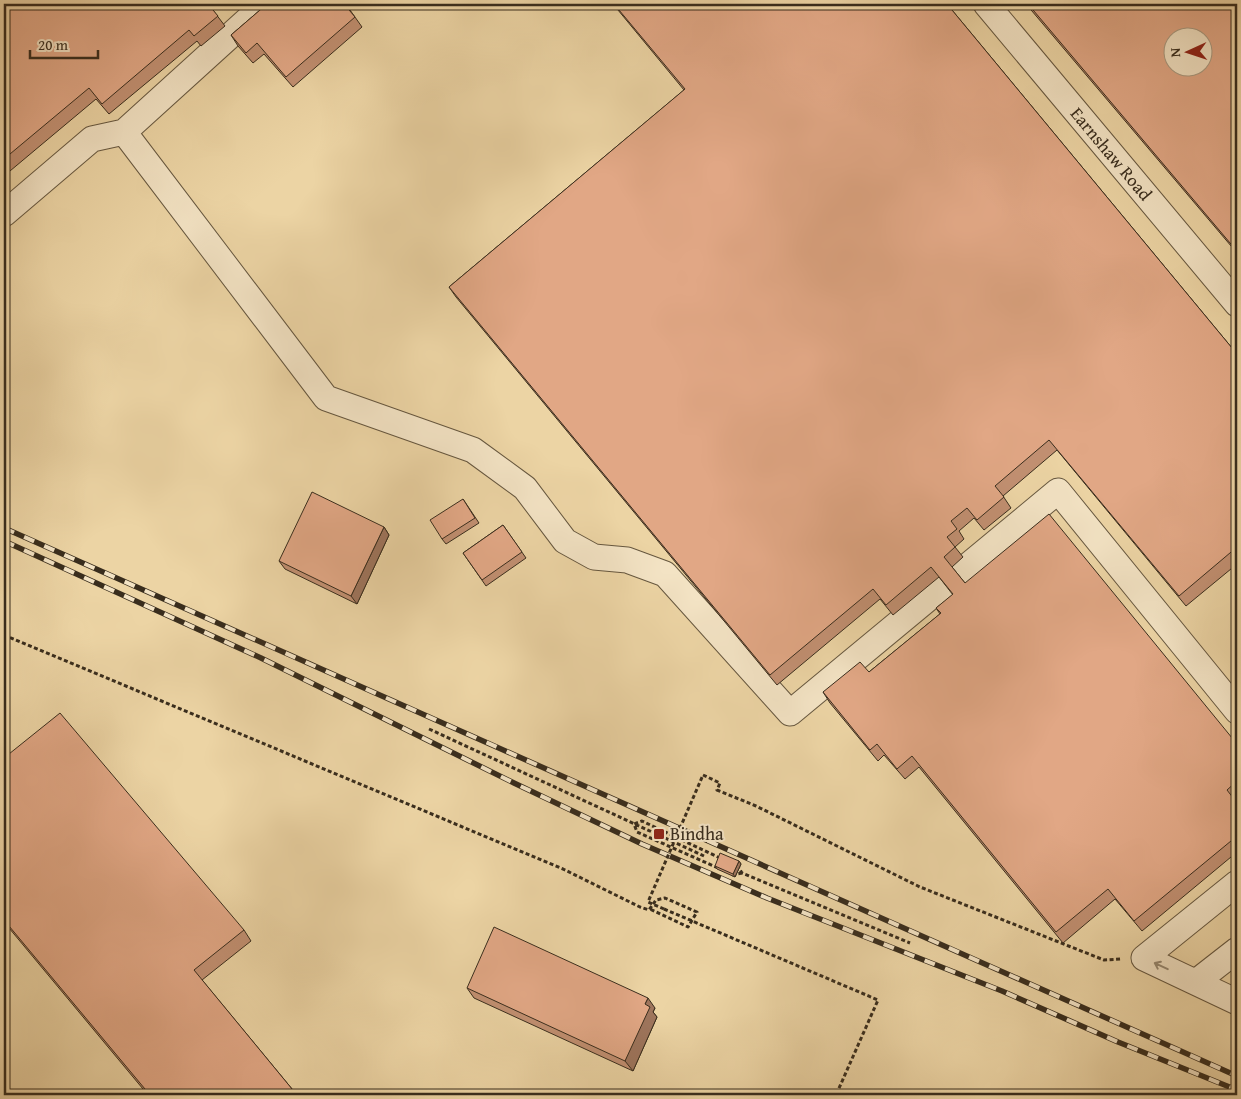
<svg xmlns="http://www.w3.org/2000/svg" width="1241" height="1099" font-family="'Gentium Book Plus',serif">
  <rect width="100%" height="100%" fill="#ecd4a4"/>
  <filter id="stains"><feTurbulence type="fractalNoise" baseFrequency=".004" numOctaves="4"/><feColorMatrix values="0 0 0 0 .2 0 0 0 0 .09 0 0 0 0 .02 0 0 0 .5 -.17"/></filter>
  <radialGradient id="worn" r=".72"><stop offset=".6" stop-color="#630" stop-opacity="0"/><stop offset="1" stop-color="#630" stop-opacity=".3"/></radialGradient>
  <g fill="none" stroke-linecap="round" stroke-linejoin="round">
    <defs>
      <path id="minor" d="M986 4 1237 304
        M124 132 326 398 473 450 525 488 565 541 594 557 627 560 665 574 790 713 1058 491 1237 711
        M4 214 92 139 124 132 265 4
        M1237 883 1144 958 1237 1002
        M1196 982 1237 950"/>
    </defs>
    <use href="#minor" stroke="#66573f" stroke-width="27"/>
    <path stroke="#392d1d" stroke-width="3" stroke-dasharray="4 2.5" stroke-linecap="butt" d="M4 635 563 869 640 907 649 910 656 900 665 898 697 912 688 927 650 909
      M429 729 704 856
      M703 775 720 783 717 790 756 806 920 887 1104 960 1121 959
      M737 865 742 873 910 943
      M718 868 637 832 634 824 642 821 722 859
      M732 875 742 873
      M664 909 878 1000 836 1095"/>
    <use href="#minor" stroke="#f3e3c4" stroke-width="25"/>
    <defs>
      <path id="rail" d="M4 528 1237 1076
        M4 541 261 658 514 783 642 844 767 898 1002 991 1118 1042 1237 1090"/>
    </defs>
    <use href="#rail" stroke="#392d1d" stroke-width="5.5"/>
    <use href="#rail" stroke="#f3e3c4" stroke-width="4" stroke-dasharray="11" stroke-linecap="butt"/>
    <path stroke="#392d1d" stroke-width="3" stroke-dasharray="4 2.5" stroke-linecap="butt" d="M664 909 648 902 703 775"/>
  </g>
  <path fill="#c29072" stroke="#392d1d" d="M4 4H210L209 5 225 26 201 46 197 41 109 114 96 99 4 176Z
    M267 4H357L350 10 362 27 293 87 264 54 253 63 238 46 231 35Z
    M613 4H947L1237 354V564L1186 606 1057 450 1003 496 1011 508 984 530 974 518 959 531 964 539 955 547 963 557 952 567 965 583 1237 744V798L1235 800 1237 803V852L1142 931 1115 899 1063 943 919 767 905 779 884 755 878 761 830 703 823 692 869 672 940 614 936 608 953 595 939 577 893 615 880 599 777 685 456 297 449 287 684 90Z
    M1026 4H1237V253Z
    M463 499 479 523 446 544 442 539Z
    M503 525 526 558 486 586 463 553Z
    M384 527 389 535 357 604 285 569 279 561Z
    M4 758 244 930 251 941 202 980 297 1095H148L4 922Z
    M739 861 741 864 735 877 717 869 715 866Z
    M467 988 655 1008 653 1012 657 1017 633 1071 474 998Z"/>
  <path fill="#9e755d" stroke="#392d1d" d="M384 527 389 535 357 604 351 596Z
    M739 861 741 864 735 877 733 874Z
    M648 998 655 1008 653 1012 657 1017 633 1071 625 1061 645 1004Z"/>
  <path fill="#e1a785" stroke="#392d1d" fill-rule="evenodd" d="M4 4H208L218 16 194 36 189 30 102 104 89 88 4 159Z
    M267 4H344L355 17 286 77 257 43 246 53 231 35Z
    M614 4H947L1237 354V547L1179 596 1049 440 995 486 1004 497 977 520 967 508 951 521 957 529 947 537 955 547 944 557 965 583 1049 514 1237 744V781L1227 790 1237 803V836L1134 921 1108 889 1056 932 912 756 897 769 877 744 870 750 823 692 860 662 869 672 941 613 936 608 953 594 931 567 886 605 873 589 770 675 449 287 685 89Z
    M1028 4H1237V249L1236 250ZM1174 38H1204V68H1174Z
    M312 492 384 527 351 596 279 561Z
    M463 499 475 518 442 539 430 520Z
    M503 525 522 552 482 580 463 553Z
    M60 713 244 930 194 970 297 1095H150L4 920V758Z
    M720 853 739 861 733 874 715 866Z
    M494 927 648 998 645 1004 650 1007 625 1061 467 988Z"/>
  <defs><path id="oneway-shaft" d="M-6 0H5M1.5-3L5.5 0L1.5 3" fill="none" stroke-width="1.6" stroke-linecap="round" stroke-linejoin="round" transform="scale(1.25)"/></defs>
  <use stroke="#968870" href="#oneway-shaft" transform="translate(1161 966) rotate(-155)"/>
  <rect fill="#8f2418" stroke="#f3e3c4" stroke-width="2" x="653" y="828" width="12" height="12" rx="2.5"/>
  <g text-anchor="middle" stroke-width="4" stroke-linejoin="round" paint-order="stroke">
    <g font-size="18" fill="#392d1d" stroke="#f3e3c4">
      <text transform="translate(1111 154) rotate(50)" y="6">Earnshaw Road</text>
    </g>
    <g font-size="18" fill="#392d1d" stroke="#f3e3c4" text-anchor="start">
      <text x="670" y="840">Bindha</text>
    </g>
  </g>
  <rect width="1241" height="1099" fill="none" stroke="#ecd4a4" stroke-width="20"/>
  <rect x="5" y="5" width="1231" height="1089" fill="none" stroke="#392d1d" stroke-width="2.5"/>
  <rect x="10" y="10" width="1221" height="1079" fill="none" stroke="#392d1d"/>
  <g transform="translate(1188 52) rotate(267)"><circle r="24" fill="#f3e3c4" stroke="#a99a81"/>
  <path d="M0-4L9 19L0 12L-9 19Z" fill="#8f2418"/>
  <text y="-8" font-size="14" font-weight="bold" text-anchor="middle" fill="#392d1d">N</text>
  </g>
  <path d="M30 50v8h68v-8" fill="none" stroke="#392d1d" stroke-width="2.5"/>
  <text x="38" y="50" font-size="15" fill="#392d1d" stroke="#f3e3c4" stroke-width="4" paint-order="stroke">20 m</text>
  <rect width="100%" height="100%" filter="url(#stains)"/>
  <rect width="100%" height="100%" fill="url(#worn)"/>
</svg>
